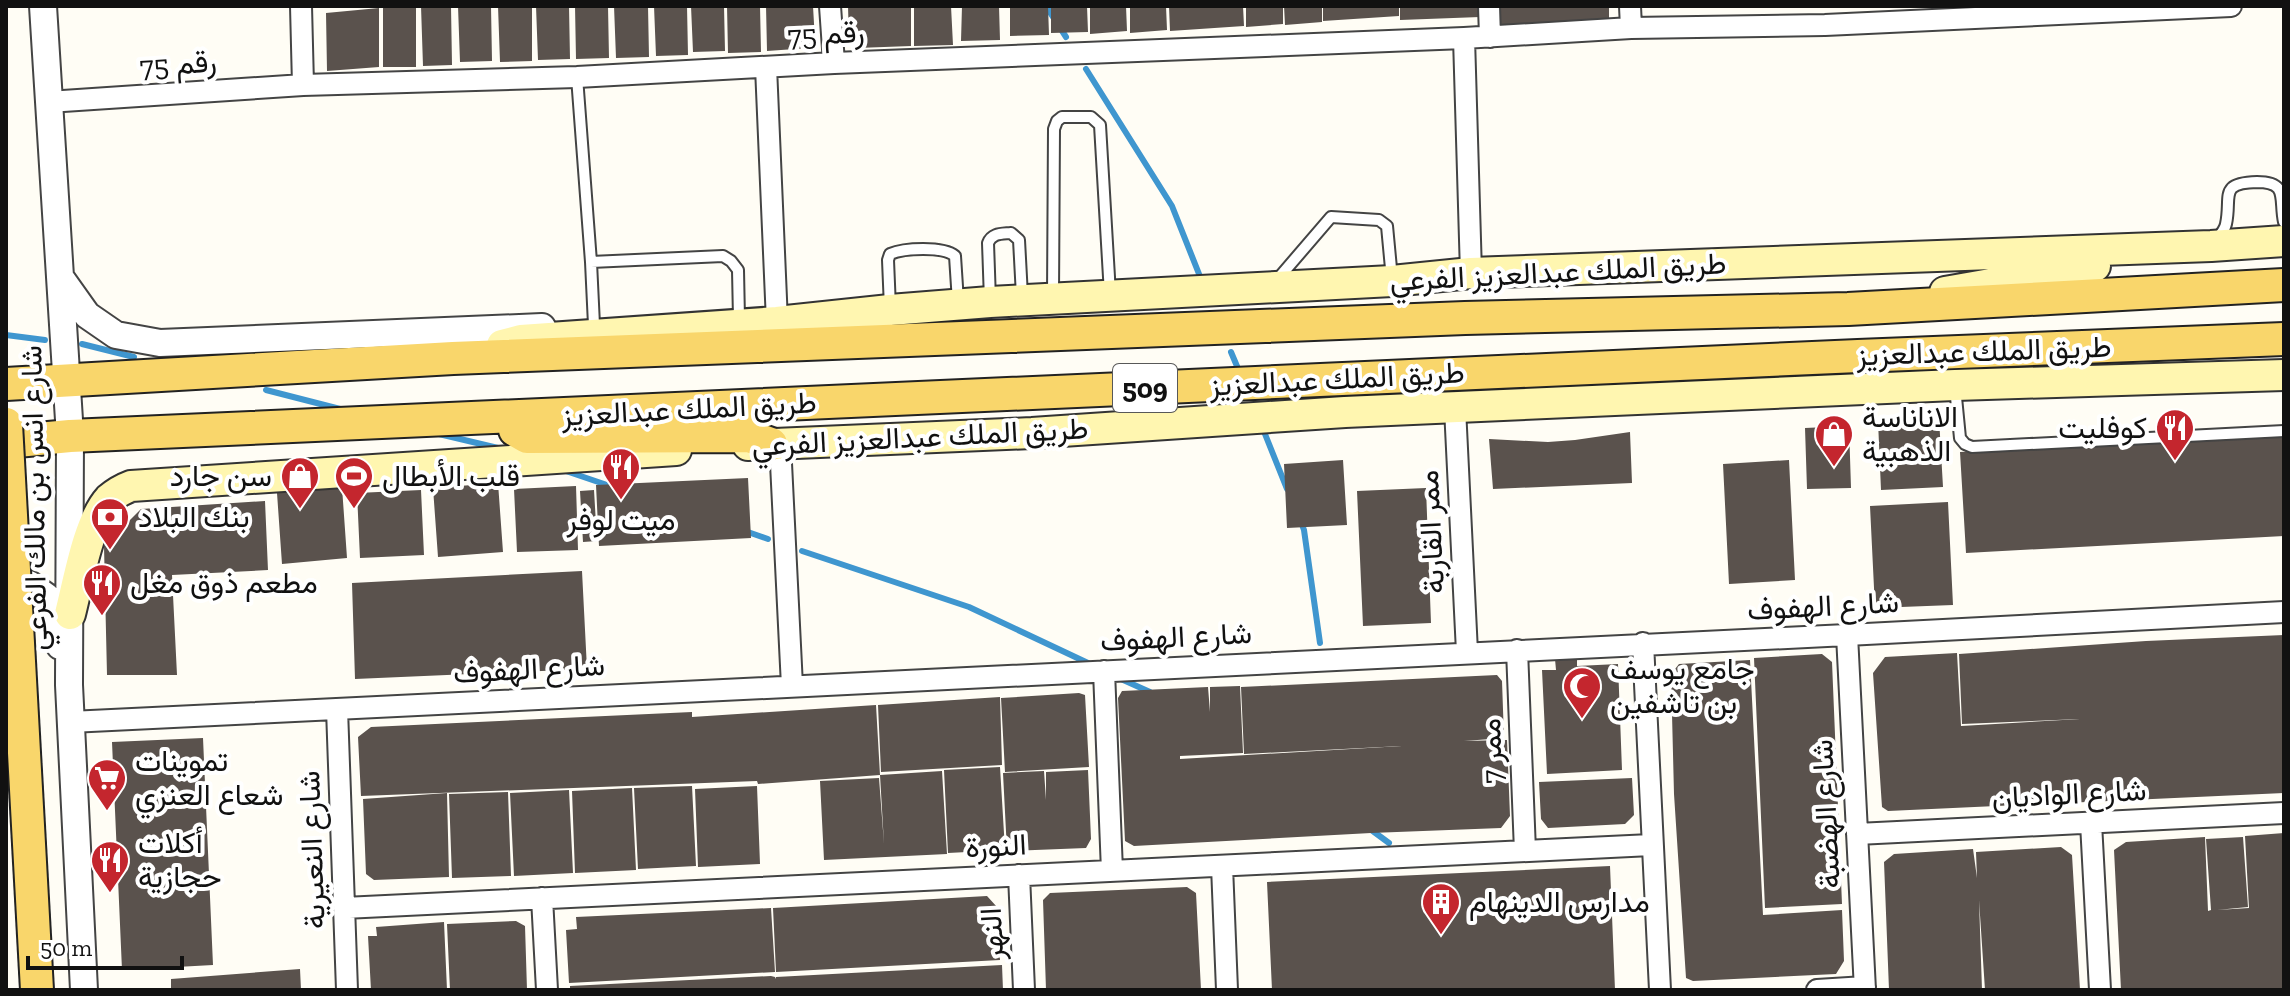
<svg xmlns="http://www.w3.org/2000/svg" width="2290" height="996" font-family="'Zilla Slab',Vazirmatn,serif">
  <rect width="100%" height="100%" fill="#fffdf5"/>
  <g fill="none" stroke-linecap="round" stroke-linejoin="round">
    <path stroke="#3f96cf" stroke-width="6" d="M1046 6 1066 37
      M1086 69 1172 206 1201 279
      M6 335 45 340
      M82 344 134 357
      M1231 352 1239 371
      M266 390 344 410
      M1263 429 1287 489
      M439 434 498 448
      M563 470 610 486
      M1301 522 1304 530 1320 643
      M745 531 768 539
      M802 551 969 607 1088 663
      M1121 679 1150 692
      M1370 829 1389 843"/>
  </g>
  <path fill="#5a524d" d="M383 6H416V67H383Z
    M421 6H451L452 65 423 66Z
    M458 6H491L492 61 460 62Z
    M498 6H532V61L500 62Z
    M536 6H569L570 59 538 60Z
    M575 6H608L609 58 576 59Z
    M614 6H648L649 57 616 58Z
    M654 6H687L688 55 656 56Z
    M691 6H724L725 51 693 52Z
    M727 6H760L761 52 728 53Z
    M766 6H813L815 41 809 48 767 51Z
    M848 6H911V46L857 48 849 41Z
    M914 6H951L953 45 914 46Z
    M962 6H999L1000 40 961 41Z
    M1010 6H1048L1049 35 1010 36Z
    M1051 6H1087L1088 32 1051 33Z
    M1090 6H1126L1127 31 1090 34Z
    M1130 6H1166L1167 30 1130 33Z
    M1169 6H1243L1244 26 1170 31Z
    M1246 6H1283V24L1246 27Z
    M1284 6H1322V22L1285 25Z
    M1323 6H1399V16L1323 21Z
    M1400 6H1480V17L1400 20Z
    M1498 6H1609V18L1499 26Z
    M379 8V67L327 71 326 13Z
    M1939 418 1943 487 1881 490 1878 421Z
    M1849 426 1851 488 1807 489 1805 428Z
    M1630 432 1632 483 1493 489 1489 439 1548 442 1575 440Z
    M2284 434V536L1966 553 1960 452Z
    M1343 460 1347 525 1287 528 1284 464Z
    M1789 460 1795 580 1729 584 1723 464Z
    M748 478 751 538 599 546 596 485Z
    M498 483 503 552 438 557 433 488Z
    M576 486 578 550 517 552 514 489Z
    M342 487 347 558 282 564 277 493Z
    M1426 488 1431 623 1363 626 1357 491Z
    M421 490 424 555 360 558 357 493Z
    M594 490 597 541 583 542 580 491Z
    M265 501 268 570 172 575 177 675H107L104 546 141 509Z
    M1948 502 1953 605 1875 608 1870 506Z
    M582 571 587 669 355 679 352 583Z
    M2284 635V793L1888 811 1882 807 1873 673 1885 657 1957 653 1961 726 2080 719 1962 724 1959 654 2146 641Z
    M1822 654 1832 662 1842 904 1765 908 1754 658Z
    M1577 658V666L1618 664 1622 770 1547 774 1542 670H1556L1555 659Z
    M1750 660 1763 915 1842 910 1844 961 1836 974 1693 981 1686 978 1674 794 1671 674 1679 664Z
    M1497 675 1502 681 1504 738 1464 741 1507 740 1510 816 1501 828 1371 833 1134 846 1125 841 1118 698 1122 691 1208 687 1210 712V687L1240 686 1243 753 1180 756V759L1402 746 1244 754 1241 687Z
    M1079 693 1085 695 1089 767 1005 772 1001 698Z
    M1000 697 1002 765 881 772 878 705Z
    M876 705 880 775 758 784 757 781 361 796 358 737 371 727 692 712V717Z
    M203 738 213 965 122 970 112 742Z
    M1000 767 1005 850 948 853 944 770Z
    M1088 770 1091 839 1086 848 1007 851 1003 773 1044 771 1046 800V772Z
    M942 771 947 854 824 860 820 781 879 778 884 844 880 775Z
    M1632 778 1634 815 1625 824 1548 828 1541 819 1539 782Z
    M692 786 696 866 638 869 634 788Z
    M757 786 760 864 698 867 695 789Z
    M632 788 636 870 575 873 572 791Z
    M569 790 573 873 514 876 510 793Z
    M508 792 511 876 452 878 449 794Z
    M447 793 449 877 374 880 366 874 363 799Z
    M2284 833V990H2121L2114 850 2126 842 2205 837 2208 911 2211 910 2206 839 2243 837 2248 907 2217 910 2249 908 2245 836Z
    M2061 847 2072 855 2080 990H1985L1979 900 1982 990H1889L1884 862 1894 854 1973 849 1977 878 1976 852Z
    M1610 866 1615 990H1272L1267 882Z
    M1187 887 1196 893 1201 990H1046L1043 900 1050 893Z
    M987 896 997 907 1000 960 776 972 773 908Z
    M771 908 775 972 569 983 566 930 577 929 576 917Z
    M516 921 525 926 527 990H450L447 924Z
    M444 922 447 990H371L368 936H377L376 927Z
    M1002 965 1003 990H570V986L771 976 775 977V979L776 977Z
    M300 969 301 990H171V979Z"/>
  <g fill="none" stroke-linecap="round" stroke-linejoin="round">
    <defs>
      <path id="service" d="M577 77 591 262
        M2216 240C2220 235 2225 230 2226 224 2232 196 2218 183 2257 182 2289 182 2279 199 2284 222
        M1276 281 1331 217 1379 220 1387 226 1392 279
        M1053 296 1054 129 1057 121 1062 117H1091L1100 125 1110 294
        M990 300 988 243C992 233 1001 234 1011 233L1019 240 1022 296
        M890 308 888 260 890 254C904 248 943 246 955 256L958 302
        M594 325 591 262 723 256 731 261 738 270 739 319
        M1955 387 1960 438 1965 444 1972 447 2284 431"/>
      <path id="minor" d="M301 6 303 85
        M830 6 834 63
        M1489 6 1490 37
        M1630 6 1631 28
        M1464 38 1471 273
        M766 67 777 322
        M48 102 303 85 577 77 834 63 1464 38 1631 28 1825 25 2231 6
        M1455 408 1467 652
        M780 443 792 686
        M1847 635 1865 990
        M1643 643 1660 990
        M1517 650 1525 851
        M1104 671 1112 871
        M337 709 347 990
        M70 722 1847 635 2284 612
        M2091 823 2100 990
        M1857 834 2284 813
        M1222 866 1227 990
        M1019 875 1024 990
        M542 898 547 990
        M344 908 1651 845
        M1817 990 1865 987"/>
      <path id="tertiary" d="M43 6 70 436 69 685 84 990
        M60 277 87 315 116 335 160 343 542 327
        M6 575 29 584 47 597 60 646"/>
      <path id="secondary" d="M1945 292 2095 266
        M502 345 521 340 777 322 890 310 990 302 1392 281 1471 273 2211 246 2284 241
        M748 445 1032 433 1345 412 1955 385 2284 375
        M70 614C78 583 88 522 109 499 116 493 123 489 131 486L676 450"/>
      <path id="primary" d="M6 384 453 358 1465 318 1848 309 2284 285
        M515 430 527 437 749 436 771 444
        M6 442 70 436 1858 356 2284 339"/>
    </defs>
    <use href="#service" stroke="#444" stroke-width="14"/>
    <use href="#minor" stroke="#444" stroke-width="24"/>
    <use href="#tertiary" stroke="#444" stroke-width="30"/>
    <use href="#secondary" stroke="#333" stroke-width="34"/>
    <use href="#primary" stroke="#222" stroke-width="36"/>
    <use href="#service" stroke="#fff" stroke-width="10"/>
    <use href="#minor" stroke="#fff" stroke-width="20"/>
    <use href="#tertiary" stroke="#fff" stroke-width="26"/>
    <use href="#secondary" stroke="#fff6b0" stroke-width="30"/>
    <use href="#primary" stroke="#f9d66b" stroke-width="32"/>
    <defs>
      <path id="primary-bridge" d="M6 424 37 990"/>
    </defs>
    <use href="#primary-bridge" stroke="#222" stroke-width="36" stroke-linecap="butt"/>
    <use href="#primary-bridge" stroke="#f9d66b" stroke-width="32"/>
  </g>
  <defs>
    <symbol id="restaurant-pin" viewBox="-11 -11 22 30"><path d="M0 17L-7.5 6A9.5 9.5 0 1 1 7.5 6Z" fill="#c4262e" stroke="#fff"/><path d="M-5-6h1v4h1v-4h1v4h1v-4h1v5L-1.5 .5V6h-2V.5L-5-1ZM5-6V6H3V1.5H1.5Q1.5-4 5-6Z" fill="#fff"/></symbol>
    <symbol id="shop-pin" viewBox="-11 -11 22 30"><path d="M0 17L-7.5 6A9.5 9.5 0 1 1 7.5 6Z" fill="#c4262e" stroke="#fff"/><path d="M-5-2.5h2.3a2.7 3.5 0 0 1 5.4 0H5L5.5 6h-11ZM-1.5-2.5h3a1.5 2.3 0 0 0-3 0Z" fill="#fff"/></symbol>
    <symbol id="stadium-pin" viewBox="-11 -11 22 30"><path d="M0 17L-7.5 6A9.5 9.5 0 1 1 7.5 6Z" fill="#c4262e" stroke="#fff"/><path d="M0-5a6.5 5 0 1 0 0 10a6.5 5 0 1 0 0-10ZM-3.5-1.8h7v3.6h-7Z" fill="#fff"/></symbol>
    <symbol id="bank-pin" viewBox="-11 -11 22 30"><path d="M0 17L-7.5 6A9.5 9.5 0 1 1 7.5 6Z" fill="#c4262e" stroke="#fff"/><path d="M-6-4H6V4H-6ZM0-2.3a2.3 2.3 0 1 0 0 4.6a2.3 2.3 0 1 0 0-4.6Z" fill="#fff"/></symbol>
    <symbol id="mosque-pin" viewBox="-11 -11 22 30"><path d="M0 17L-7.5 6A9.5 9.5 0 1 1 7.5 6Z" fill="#c4262e" stroke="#fff"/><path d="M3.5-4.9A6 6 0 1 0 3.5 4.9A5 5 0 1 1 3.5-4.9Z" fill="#fff"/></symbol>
    <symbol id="supermarket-pin" viewBox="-11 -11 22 30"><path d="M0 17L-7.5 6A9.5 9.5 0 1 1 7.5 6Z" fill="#c4262e" stroke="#fff"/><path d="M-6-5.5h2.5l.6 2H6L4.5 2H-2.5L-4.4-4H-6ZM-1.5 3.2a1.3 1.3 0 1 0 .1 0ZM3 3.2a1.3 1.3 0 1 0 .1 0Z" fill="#fff"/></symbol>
    <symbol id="building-pin" viewBox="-11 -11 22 30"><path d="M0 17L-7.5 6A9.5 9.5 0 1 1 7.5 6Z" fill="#c4262e" stroke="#fff"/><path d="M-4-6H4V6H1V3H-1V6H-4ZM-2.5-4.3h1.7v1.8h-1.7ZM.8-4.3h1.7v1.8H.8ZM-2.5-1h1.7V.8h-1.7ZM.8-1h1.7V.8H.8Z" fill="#fff"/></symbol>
  </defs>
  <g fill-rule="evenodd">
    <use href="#restaurant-pin" x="2153" y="406" width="44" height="60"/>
    <use href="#shop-pin" x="1812" y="412" width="44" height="60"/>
    <use href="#restaurant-pin" x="599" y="445" width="44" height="60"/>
    <use href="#shop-pin" x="278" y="454" width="44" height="60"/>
    <use href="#stadium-pin" x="332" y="454" width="44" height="60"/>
    <use href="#bank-pin" x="88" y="495" width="44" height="60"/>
    <use href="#restaurant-pin" x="80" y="561" width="44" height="60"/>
    <use href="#mosque-pin" x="1560" y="664" width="44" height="60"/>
    <use href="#supermarket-pin" x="85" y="756" width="44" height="60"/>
    <use href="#restaurant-pin" x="88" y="838" width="44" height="60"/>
    <use href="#building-pin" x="1419" y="880" width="44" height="60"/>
  </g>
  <g text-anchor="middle" stroke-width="8" stroke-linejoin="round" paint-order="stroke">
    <rect fill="#fff" stroke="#585858" stroke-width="2" x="1113" y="364" width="64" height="48" rx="6"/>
    <g font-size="28" font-weight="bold" fill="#111">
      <text x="1145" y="398">509</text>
    </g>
    <g font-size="30" fill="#111" stroke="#fff">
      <text transform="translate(826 34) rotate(-3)" y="10">رقم 75</text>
      <text transform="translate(178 64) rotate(-4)" y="10">رقم 75</text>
      <text transform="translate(1558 272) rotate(-3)" y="10">طريق الملك عبدالعزيز الفرعي</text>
      <text transform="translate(1984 351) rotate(-2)" y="10">طريق الملك عبدالعزيز</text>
      <text transform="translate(1337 379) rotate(-3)" y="10">طريق الملك عبدالعزيز</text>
      <text transform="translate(689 409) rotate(-3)" y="10">طريق الملك عبدالعزيز</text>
      <text transform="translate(920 437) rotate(-3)" y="10">طريق الملك عبدالعزيز الفرعي</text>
      <text transform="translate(34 498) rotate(-91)" y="10">شارع انس بن مالك الفرعي</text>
      <text transform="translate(1431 532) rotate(-93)" y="10">ممر القاربة</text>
      <text transform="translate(1823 606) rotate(-3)" y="10">شارع الهفوف</text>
      <text transform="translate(1176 637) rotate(-3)" y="10">شارع الهفوف</text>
      <text transform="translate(529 669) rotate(-3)" y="10">شارع الهفوف</text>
      <text transform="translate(1491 751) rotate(-92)" y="10">ممر 7</text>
      <text transform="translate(2069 794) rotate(-3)" y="10">شارع الواديان</text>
      <text transform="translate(1826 814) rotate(-93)" y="10">شارع الهضبة</text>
      <text transform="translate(996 846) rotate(-3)" y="10">النورة</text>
      <text transform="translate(312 850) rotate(-92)" y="10">شارع النعيرية</text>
      <text transform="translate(992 934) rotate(-93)" y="10">النهر</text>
    </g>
    <g font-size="30" fill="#111" stroke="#fff" text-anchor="start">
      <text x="1862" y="427">الاناناسة<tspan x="1862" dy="34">الذهبية</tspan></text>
      <text x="2147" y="438" text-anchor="end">كوفليت</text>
      <text x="272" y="486" text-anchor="end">سن جارد</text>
      <text x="382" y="486">قلب الأبطال</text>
      <text x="138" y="527">بنك البلاد</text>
      <text x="621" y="530" text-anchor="middle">ميت لوفر</text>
      <text x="130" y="593">مطعم ذوق مغل</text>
      <text x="1610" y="679">جامع يوسف<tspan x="1610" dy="34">بن تاشفين</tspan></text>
      <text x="135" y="771">تموينات<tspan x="135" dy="34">شعاع العنزي</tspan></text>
      <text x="138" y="853">أكلات<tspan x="138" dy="34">حجازية</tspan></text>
      <text x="1469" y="912">مدارس الدينهام</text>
    </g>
  </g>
  <rect width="2290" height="996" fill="none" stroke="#111111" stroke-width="16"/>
  <path d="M28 956v12h154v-12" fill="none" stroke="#111111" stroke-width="4"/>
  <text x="40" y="956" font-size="24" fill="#111111" stroke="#ffffff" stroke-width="6" paint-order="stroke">50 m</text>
</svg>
